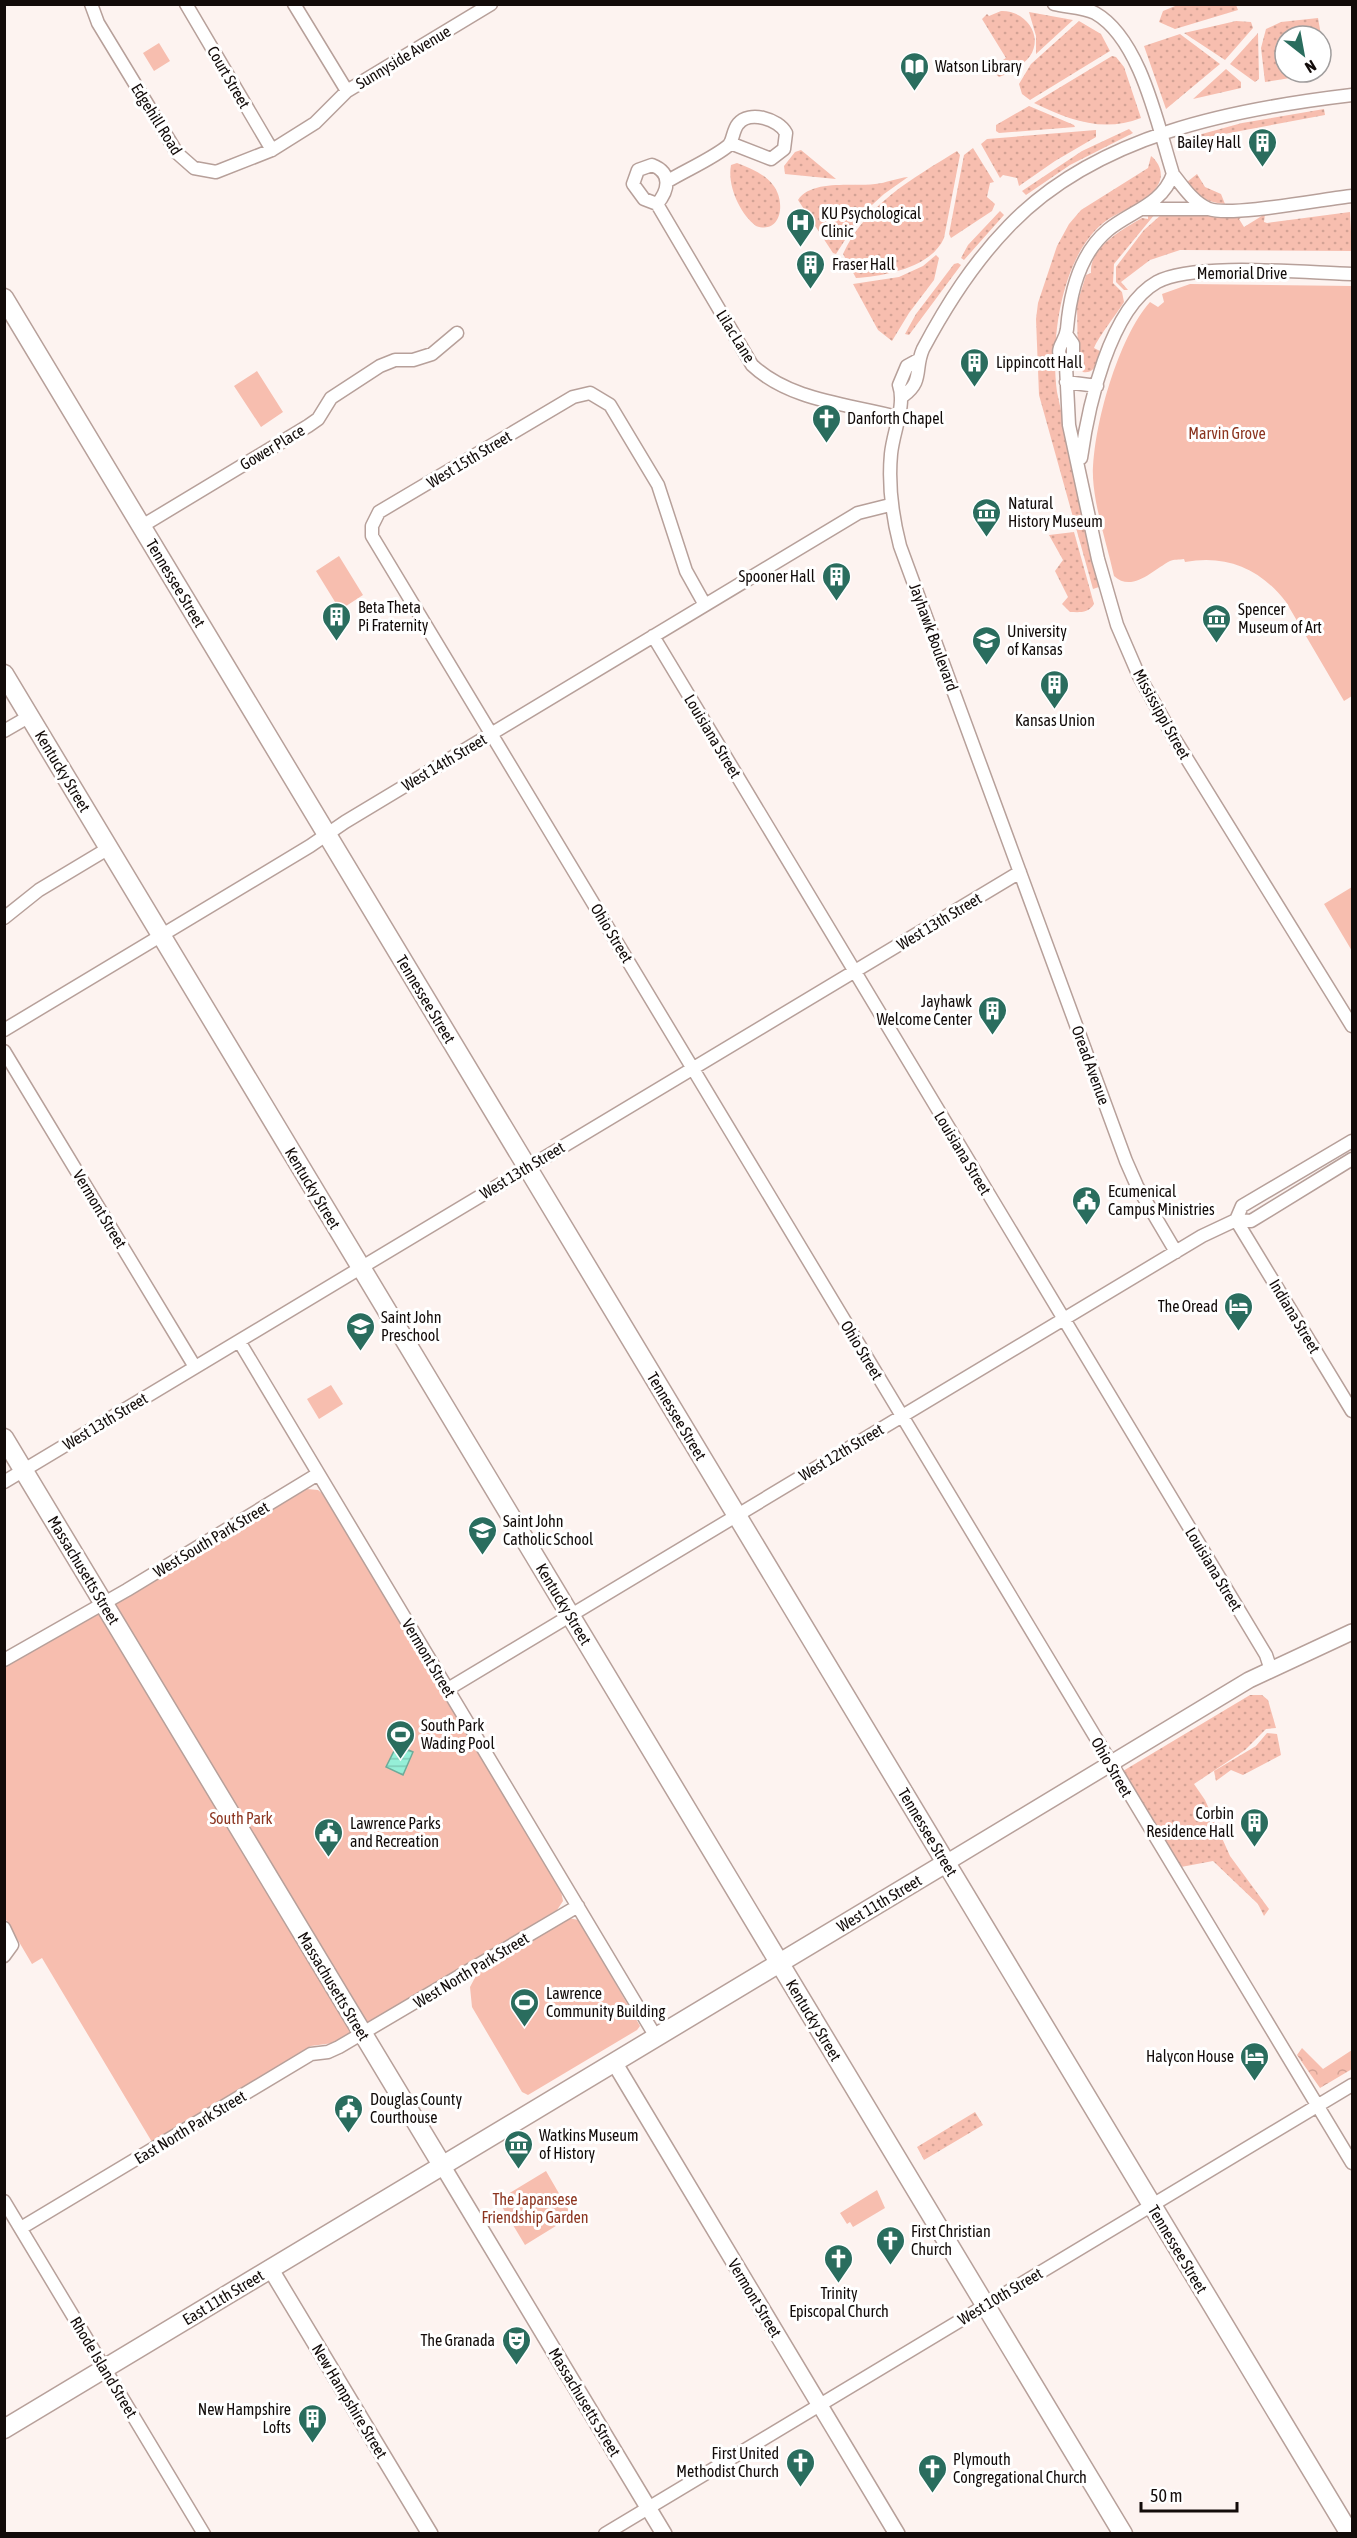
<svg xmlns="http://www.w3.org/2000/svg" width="1357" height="2538" font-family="'Asap Condensed',sans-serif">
  <defs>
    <pattern id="grass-dots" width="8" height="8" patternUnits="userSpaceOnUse" patternTransform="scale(1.5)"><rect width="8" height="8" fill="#f7beaf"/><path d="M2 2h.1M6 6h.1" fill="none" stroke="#d3a295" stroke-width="1.8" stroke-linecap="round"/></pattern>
    <pattern id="forest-crowns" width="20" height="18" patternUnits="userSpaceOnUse" patternTransform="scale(1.5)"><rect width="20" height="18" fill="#f7beaf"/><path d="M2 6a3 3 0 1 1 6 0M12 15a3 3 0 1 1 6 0" fill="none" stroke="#d3a295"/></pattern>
    <pattern id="water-rules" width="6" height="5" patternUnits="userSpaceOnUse" patternTransform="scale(1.5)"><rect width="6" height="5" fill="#95efd7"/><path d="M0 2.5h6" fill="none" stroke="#7fccb7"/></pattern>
  </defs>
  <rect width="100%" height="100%" fill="#fdf3f0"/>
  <path fill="url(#grass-dots)" d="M1180 4 1236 5 1238 10 1175 29 1159 22 1163 11Z
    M1001 11C1025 10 1044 35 1030 56 1023 66 1009 73 999 77L992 71V67L1006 58 982 19 987 14 989 16Z
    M1029 12 1073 20 1036 54V36Z
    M1318 18 1325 58 1321 63V36H1285V72H1293V75L1290 78 1265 82 1261 48 1266 29 1281 22Z
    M1079 21 1101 34 1110 51 1030 100 1022 94 1019 84 1031 64Z
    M1236 21 1251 22 1253 28 1225 60 1184 33Z
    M1258 33 1259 79 1255 82 1230 64Z
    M1180 34 1220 64 1166 109 1144 46Z
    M1112 56 1116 57 1124 67 1141 118C1103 133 1069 120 1034 103Z
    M1226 69 1241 82V88L1193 99Z
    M1029 106 1074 125 1075 127 999 133 996 131V125Z
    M1324 109 1325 115 1192 140 1191 137 1242 123Z
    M1129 129 1133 133 1070 165 1026 195 1022 191 1082 151Z
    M1096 130V137L1055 161 1019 186 1017 178 1003 175 1000 178 981 144 987 139Z
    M973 148 994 182 990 183 987 197 995 204 992 211 951 238 949 234 964 155Z
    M801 150 836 179 785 174 784 166 795 152Z
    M957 151 960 155 944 238C931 268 884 276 856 278L843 254C866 204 912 179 957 151Z
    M1151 156C1160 163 1164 175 1158 185 1147 204 1119 210 1102 224 1061 259 1050 341 1057 392L1099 587 1093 589 1039 395 1036 319 1038 303 1057 246 1069 224 1081 210 1148 168Z
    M737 163C750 168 765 174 773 185 786 201 782 235 756 226 740 214 727 186 731 165Z
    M1197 174 1205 187 1221 194 1225 204C1207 203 1198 196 1187 182Z
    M908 177 884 194 861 215 836 254 833 253 798 200C812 179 853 187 875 184 886 183 897 178 908 177Z
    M1000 211 1004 215 964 260 961 258 968 245Z
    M1350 212 1352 251 1180 250 1150 260 1121 282 1128 290H1124L1116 282V267L1144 230 1162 214 1245 216 1239 219 1244 227 1265 214 1264 222 1267 223Z
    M1155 214 1114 264 1113 283 1122 292 1124 302C1116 315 1099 336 1094 348L1100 351C1097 361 1096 374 1083 372L1078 365 1077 304 1086 275 1091 273C1089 248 1121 230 1142 218L1148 219V216Z
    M936 255 939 258 934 280 909 313 892 341 878 330 853 284 899 277 923 266Z
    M958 263 961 265 909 335 905 334 916 314 954 264Z
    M1074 532 1094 604C1088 614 1078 612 1070 612L1062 604 1068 597 1055 571 1063 560 1049 535Z
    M1250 1695H1262L1268 1700 1276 1728 1266 1729 1245 1750 1194 1784 1205 1800 1230 1856 1269 1909 1264 1916 1258 1904 1213 1861 1181 1867 1123 1771Z
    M1267 1733 1277 1734 1281 1755 1243 1775 1231 1770 1216 1781 1214 1771 1256 1746Z
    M975 2112 983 2125 924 2160 917 2147Z"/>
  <path fill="url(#forest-crowns)" d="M1302 2048 1323 2069 1352 2050V2069L1320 2088 1297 2055Z"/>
  <path fill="#f7beaf" d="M159 43 170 61 154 71 143 53Z
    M1190 284 1352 286V696L1344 701 1286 602C1261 569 1226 554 1185 562L1184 559C1179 560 1174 559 1170 561 1153 570 1132 593 1114 576 1107 544 1095 510 1093 478 1092 429 1118 338 1150 302L1158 307 1164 302 1162 294Z
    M257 371 283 412 261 427 234 386Z
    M339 556 363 595 340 610 316 571Z
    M1352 887V951L1324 904Z
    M331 1385 343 1404 319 1419 307 1399Z
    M307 1489 318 1490 324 1495 561 1891 563 1901 557 1910 385 2014 333 2043 311 2046 152 2142 42 1958 32 1964 5 1918 4 1666Z
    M568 1918 579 1920 640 2026 637 2030 528 2095 522 2092 472 2007 470 1987 478 1972Z
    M546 2171 572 2216 525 2245 498 2200Z
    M877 2190 885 2208 853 2227 850 2222 847 2224 840 2213Z"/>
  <path fill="url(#water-rules)" stroke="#6eab99" stroke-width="1.5" d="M397 1745 413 1752 403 1775 386 1767Z"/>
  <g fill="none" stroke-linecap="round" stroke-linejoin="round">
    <defs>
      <path id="minor" d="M91 4 98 23 177 153 194 168 216 172 272 150 315 123 347 91 491 4
        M186 4 272 150
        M294 4 347 91
        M1054 4C1066 7 1084 7 1095 13 1141 39 1158 127 1173 174 1162 205 1131 211 1108 230 1079 254 1070 293 1067 329 1065 346 1051 347 1066 366
        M652 165C673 173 668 191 657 204L644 199 633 184 638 170Z
        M1173 174C1183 187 1194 203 1209 209 1231 217 1324 199 1352 196
        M668 181C686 170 714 158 729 145 733 140 733 130 738 124 749 110 779 119 786 133L784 149 771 159 730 143
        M657 204 752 365C790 401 849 404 897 417
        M1142 209H1209
        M1066 334 1073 344V356L1066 366 1069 425 1098 559 1117 625 1139 676 1174 738 1352 1026
        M918 360 907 366 899 385C906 405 893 432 891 454 888 486 892 515 900 546L1126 1161 1137 1186 1176 1252
        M1066 382 1097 386
        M903 396C924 381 914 369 923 349 947 304 973 263 1009 226 1096 135 1233 109 1352 95
        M1081 458C1088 408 1109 309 1157 282 1194 262 1307 273 1352 274
        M142 526 308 426 318 419 331 398 380 366 395 360H413L432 354 457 333
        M705 605 686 571 658 485 610 405 590 393 573 397 379 512 372 526V536L1352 2163
        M653 636 1266 1655 1271 1670
        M4 731 30 716
        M4 918 39 890 109 848
        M4 1030 310 846 345 822 858 513 890 505
        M4 1051 195 1367
        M1236 1220 1352 1411
        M1236 1220 1242 1206 1352 1141
        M239 1341 656 2037
        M4 1482 1020 872
        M4 1660 127 1590 318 1474
        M448 1689 1202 1236 1236 1220 1251 1221 1352 1159
        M4 1928 12 1945 4 1956
        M4 2201 204 2534
        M21 2228 311 2054 328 2052 339 2047 578 1906
        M605 2534 1352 2085"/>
      <path id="tertiary" d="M946 1863 1249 1680 1352 1632
        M614 2062 897 2534
        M442 2165 664 2534
        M270 2268 430 2534"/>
      <path id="secondary" d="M4 298 1350 2534
        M4 674 1123 2534
        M4 1438 442 2165
        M4 2429 946 1863"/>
    </defs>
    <use href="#minor" stroke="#b7a09a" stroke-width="15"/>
    <use href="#tertiary" stroke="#b7a09a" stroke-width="18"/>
    <use href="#secondary" stroke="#b7a09a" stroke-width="21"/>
    <use href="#minor" stroke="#fff" stroke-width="12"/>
    <use href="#tertiary" stroke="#fff" stroke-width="15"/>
    <use href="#secondary" stroke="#fff" stroke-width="18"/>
  </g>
  <defs>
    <symbol id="library-pin" viewBox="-11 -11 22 30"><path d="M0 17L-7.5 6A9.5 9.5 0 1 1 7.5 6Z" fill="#2a6d5e" stroke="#fff"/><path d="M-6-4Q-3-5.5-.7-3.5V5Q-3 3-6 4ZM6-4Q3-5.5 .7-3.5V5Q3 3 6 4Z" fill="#fff"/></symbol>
    <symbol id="building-pin" viewBox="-11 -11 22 30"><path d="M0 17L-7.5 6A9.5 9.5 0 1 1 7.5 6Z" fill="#2a6d5e" stroke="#fff"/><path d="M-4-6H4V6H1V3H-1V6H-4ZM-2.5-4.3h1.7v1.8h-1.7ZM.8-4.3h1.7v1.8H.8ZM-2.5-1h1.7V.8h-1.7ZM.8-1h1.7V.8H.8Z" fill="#fff"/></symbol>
    <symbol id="hospital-pin" viewBox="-11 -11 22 30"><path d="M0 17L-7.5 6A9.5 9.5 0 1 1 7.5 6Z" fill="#2a6d5e" stroke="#fff"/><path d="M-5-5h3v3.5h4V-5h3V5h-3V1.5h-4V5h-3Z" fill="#fff"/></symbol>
    <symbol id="church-pin" viewBox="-11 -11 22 30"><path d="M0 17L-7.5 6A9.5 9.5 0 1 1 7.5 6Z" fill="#2a6d5e" stroke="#fff"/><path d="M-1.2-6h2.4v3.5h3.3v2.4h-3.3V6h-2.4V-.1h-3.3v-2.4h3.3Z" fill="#fff"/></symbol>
    <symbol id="museum-pin" viewBox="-11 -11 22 30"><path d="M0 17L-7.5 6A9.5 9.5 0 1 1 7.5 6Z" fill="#2a6d5e" stroke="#fff"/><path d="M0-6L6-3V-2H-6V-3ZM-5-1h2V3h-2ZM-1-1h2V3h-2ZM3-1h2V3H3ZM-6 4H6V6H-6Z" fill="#fff"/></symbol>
    <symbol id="university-pin" viewBox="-11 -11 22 30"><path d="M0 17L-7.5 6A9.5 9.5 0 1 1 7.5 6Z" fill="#2a6d5e" stroke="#fff"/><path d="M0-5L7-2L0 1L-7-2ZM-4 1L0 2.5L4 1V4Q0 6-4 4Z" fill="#fff"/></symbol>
    <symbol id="civic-pin" viewBox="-11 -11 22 30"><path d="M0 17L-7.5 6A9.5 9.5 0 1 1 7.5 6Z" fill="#2a6d5e" stroke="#fff"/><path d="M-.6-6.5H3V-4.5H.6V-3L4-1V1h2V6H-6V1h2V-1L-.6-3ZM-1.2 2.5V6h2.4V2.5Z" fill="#fff"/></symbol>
    <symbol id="hotel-pin" viewBox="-11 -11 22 30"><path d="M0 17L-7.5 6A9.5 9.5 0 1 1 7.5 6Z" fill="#2a6d5e" stroke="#fff"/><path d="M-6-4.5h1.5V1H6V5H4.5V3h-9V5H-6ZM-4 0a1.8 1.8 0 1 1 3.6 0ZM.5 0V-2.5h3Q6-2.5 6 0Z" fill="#fff"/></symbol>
    <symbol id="school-pin" viewBox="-11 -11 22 30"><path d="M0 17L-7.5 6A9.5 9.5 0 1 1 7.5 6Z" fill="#2a6d5e" stroke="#fff"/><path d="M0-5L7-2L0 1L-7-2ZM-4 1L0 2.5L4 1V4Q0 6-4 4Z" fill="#fff"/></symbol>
    <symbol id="stadium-pin" viewBox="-11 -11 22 30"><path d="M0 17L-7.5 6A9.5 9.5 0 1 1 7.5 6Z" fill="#2a6d5e" stroke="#fff"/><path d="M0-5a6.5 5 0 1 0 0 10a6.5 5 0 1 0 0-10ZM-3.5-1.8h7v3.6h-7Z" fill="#fff"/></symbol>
    <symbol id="theatre-pin" viewBox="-11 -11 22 30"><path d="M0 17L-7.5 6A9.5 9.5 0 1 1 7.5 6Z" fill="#2a6d5e" stroke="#fff"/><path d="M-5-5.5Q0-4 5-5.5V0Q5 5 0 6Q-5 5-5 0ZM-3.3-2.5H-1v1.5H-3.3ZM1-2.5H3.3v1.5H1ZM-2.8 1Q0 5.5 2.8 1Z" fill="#fff"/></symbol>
  </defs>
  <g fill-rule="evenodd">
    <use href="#library-pin" x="898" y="50" width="33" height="45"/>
    <use href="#building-pin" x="1246" y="126" width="33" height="45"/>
    <use href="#hospital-pin" x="784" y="206" width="33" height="45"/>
    <use href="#building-pin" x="794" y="248" width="33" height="45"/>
    <use href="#building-pin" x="958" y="346" width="33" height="45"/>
    <use href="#church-pin" x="810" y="402" width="33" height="45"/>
    <use href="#museum-pin" x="970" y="496" width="33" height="45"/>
    <use href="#building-pin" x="820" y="560" width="33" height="45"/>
    <use href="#building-pin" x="320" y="600" width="33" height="45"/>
    <use href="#museum-pin" x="1200" y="602" width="33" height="45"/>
    <use href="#university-pin" x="970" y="624" width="33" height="45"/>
    <use href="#building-pin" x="1038" y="668" width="33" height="45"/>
    <use href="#building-pin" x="976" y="994" width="33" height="45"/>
    <use href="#civic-pin" x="1070" y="1184" width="33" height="45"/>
    <use href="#hotel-pin" x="1222" y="1290" width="33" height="45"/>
    <use href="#school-pin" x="344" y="1310" width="33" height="45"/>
    <use href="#school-pin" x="466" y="1514" width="33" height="45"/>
    <use href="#stadium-pin" x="384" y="1718" width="33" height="45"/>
    <use href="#building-pin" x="1238" y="1806" width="33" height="45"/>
    <use href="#civic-pin" x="312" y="1816" width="33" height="45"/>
    <use href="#stadium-pin" x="508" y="1986" width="33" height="45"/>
    <use href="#hotel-pin" x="1238" y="2040" width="33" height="45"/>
    <use href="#civic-pin" x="332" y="2092" width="33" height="45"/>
    <use href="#museum-pin" x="502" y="2128" width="33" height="45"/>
    <use href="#church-pin" x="874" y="2224" width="33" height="45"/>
    <use href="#church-pin" x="822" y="2242" width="33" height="45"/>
    <use href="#theatre-pin" x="500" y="2324" width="33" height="45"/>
    <use href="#building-pin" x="296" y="2402" width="33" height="45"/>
    <use href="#church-pin" x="784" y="2446" width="33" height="45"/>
    <use href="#church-pin" x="916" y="2452" width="33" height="45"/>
  </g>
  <g text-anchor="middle" stroke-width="6" stroke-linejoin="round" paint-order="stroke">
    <g font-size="16" fill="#120b09" stroke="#fff">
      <text transform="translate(403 57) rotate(-31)" y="6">Sunnyside Avenue</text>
      <text transform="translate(229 77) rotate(60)" y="6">Court Street</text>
      <text transform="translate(157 119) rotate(58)" y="6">Edgehill Road</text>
      <text x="1242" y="279">Memorial Drive</text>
      <text transform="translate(736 336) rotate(58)" y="6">Lilac Lane</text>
      <text transform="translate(272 447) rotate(-31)" y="6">Gower Place</text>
      <text transform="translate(469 459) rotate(-31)" y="6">West 15th Street</text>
      <text transform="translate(176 583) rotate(59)" y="6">Tennessee Street</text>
      <text transform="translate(934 637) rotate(70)" y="6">Jayhawk Boulevard</text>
      <text transform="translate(1162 714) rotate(61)" y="6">Mississippi Street</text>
      <text transform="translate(713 736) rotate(59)" y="6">Louisiana Street</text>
      <text transform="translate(444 762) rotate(-31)" y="6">West 14th Street</text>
      <text transform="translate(63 771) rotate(59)" y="6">Kentucky Street</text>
      <text transform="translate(939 921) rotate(-31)" y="6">West 13th Street</text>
      <text transform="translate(612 933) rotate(59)" y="6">Ohio Street</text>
      <text transform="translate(426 999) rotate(59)" y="6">Tennessee Street</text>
      <text transform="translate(1091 1065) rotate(70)" y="6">Oread Avenue</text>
      <text transform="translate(963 1153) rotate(59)" y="6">Louisiana Street</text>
      <text transform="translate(522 1170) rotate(-31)" y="6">West 13th Street</text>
      <text transform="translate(313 1188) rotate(59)" y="6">Kentucky Street</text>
      <text transform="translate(100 1209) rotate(59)" y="6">Vermont Street</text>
      <text transform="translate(1295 1316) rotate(59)" y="6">Indiana Street</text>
      <text transform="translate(862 1350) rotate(59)" y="6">Ohio Street</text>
      <text transform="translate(677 1416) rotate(59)" y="6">Tennessee Street</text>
      <text transform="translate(105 1421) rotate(-31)" y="6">West 13th Street</text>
      <text transform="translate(841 1452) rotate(-31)" y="6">West 12th Street</text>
      <text transform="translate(211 1539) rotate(-31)" y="6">West South Park Street</text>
      <text transform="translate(1214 1569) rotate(59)" y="6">Louisiana Street</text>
      <text transform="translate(84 1570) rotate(59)" y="6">Massachusetts Street</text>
      <text transform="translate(564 1604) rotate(59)" y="6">Kentucky Street</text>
      <text transform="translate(429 1658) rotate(59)" y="6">Vermont Street</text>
      <text transform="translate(1112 1767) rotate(60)" y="6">Ohio Street</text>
      <text transform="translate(928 1832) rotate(59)" y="6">Tennessee Street</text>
      <text transform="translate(879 1903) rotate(-31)" y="6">West 11th Street</text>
      <text transform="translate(471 1970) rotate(-31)" y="6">West North Park Street</text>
      <text transform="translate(334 1986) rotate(59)" y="6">Massachusetts Street</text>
      <text transform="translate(814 2020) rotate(59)" y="6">Kentucky Street</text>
      <text transform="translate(190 2127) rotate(-31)" y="6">East North Park Street</text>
      <text transform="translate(1178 2249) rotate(59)" y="6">Tennessee Street</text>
      <text transform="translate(1000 2296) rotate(-31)" y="6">West 10th Street</text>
      <text transform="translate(223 2297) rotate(-31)" y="6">East 11th Street</text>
      <text transform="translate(755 2298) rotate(59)" y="6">Vermont Street</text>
      <text transform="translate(104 2367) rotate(59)" y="6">Rhode Island Street</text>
      <text transform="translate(350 2401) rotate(59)" y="6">New Hampshire Street</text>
      <text transform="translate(585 2402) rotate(59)" y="6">Massachusetts Street</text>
    </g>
    <g font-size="16" fill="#120b09" stroke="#fff" text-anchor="start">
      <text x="935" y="72">Watson Library</text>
      <text x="1241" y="148" text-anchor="end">Bailey Hall</text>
      <text x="821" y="219">KU Psychological<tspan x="821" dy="18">Clinic</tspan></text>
      <text x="832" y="270">Fraser Hall</text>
      <text x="996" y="368">Lippincott Hall</text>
      <text x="847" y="424">Danforth Chapel</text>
      <text x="1008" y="509">Natural<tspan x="1008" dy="18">History Museum</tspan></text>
      <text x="815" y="582" text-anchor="end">Spooner Hall</text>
      <text x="358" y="613">Beta Theta<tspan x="358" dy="18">Pi Fraternity</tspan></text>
      <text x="1238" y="615">Spencer<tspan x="1238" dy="18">Museum of Art</tspan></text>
      <text x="1007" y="637">University<tspan x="1007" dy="18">of Kansas</tspan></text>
      <text x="1055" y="726" text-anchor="middle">Kansas Union</text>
      <text x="972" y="1007" text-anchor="end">Jayhawk<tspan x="972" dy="18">Welcome Center</tspan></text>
      <text x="1108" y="1197">Ecumenical<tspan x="1108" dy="18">Campus Ministries</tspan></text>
      <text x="1218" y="1312" text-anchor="end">The Oread</text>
      <text x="381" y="1323">Saint John<tspan x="381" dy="18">Preschool</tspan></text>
      <text x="503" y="1527">Saint John<tspan x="503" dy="18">Catholic School</tspan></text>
      <text x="421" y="1731">South Park<tspan x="421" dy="18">Wading Pool</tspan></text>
      <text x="1234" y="1819" text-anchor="end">Corbin<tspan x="1234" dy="18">Residence Hall</tspan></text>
      <text x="350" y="1829">Lawrence Parks<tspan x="350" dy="18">and Recreation</tspan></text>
      <text x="546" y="1999">Lawrence<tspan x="546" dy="18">Community Building</tspan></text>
      <text x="1234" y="2062" text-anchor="end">Halycon House</text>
      <text x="370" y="2105">Douglas County<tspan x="370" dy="18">Courthouse</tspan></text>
      <text x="539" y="2141">Watkins Museum<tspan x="539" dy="18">of History</tspan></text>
      <text x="911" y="2237">First Christian<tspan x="911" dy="18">Church</tspan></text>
      <text x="839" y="2299" text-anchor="middle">Trinity<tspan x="839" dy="18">Episcopal Church</tspan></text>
      <text x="495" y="2346" text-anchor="end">The Granada</text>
      <text x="291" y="2415" text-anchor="end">New Hampshire<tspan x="291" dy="18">Lofts</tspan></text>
      <text x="779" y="2459" text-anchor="end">First United<tspan x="779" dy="18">Methodist Church</tspan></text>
      <text x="953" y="2465">Plymouth<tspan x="953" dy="18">Congregational Church</tspan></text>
    </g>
    <g font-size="16" fill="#8c3520" stroke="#fff">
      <text x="1227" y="439">Marvin Grove</text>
      <text x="241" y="1824">South Park</text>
      <text x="535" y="2205">The Japansese<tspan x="535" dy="18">Friendship Garden</tspan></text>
    </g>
  </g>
  <rect width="1357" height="2538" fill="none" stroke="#120b09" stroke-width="12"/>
  <g transform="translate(1303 54) rotate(149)"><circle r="28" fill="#ffffff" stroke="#a09d9d" stroke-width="1.5"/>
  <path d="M0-4.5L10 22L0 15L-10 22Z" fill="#2a6d5e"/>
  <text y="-9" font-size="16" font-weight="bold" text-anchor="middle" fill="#120b09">N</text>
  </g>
  <path d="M1141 2502v9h96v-9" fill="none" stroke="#120b09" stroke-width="3"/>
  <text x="1150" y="2502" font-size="18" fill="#120b09" stroke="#ffffff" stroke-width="4.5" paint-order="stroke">50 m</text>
</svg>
